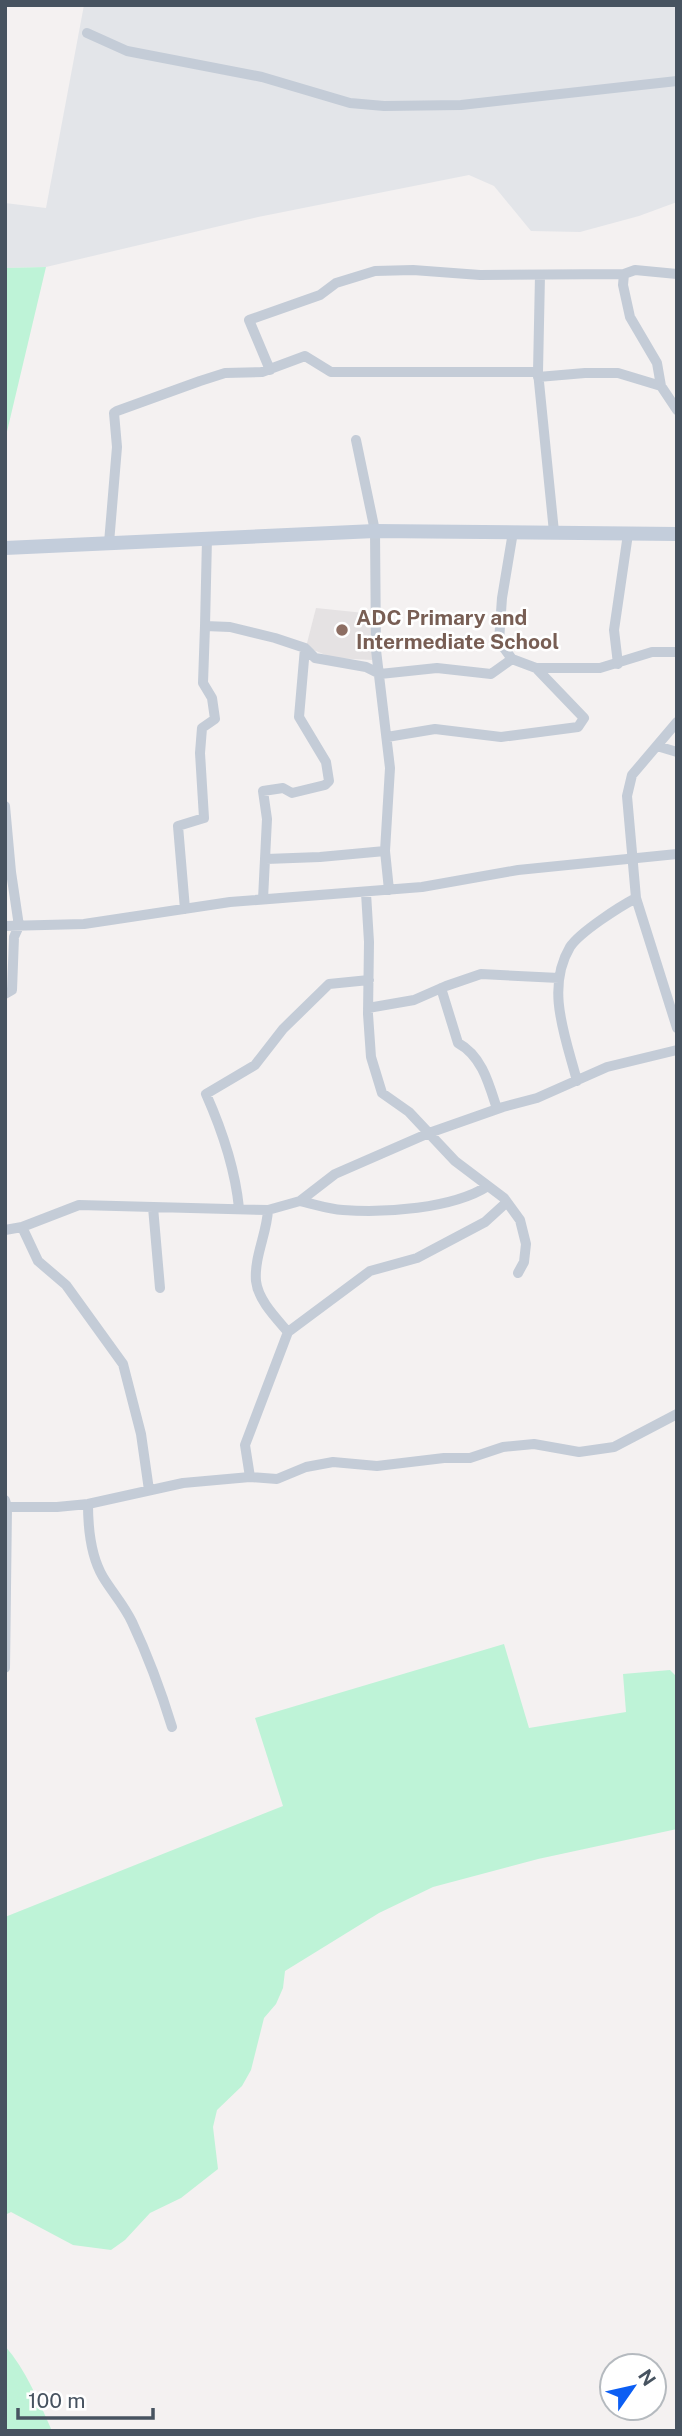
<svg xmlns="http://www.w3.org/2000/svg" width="682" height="2436" font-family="'Public Sans',sans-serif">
  <rect width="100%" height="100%" fill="#f4f1f1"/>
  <path fill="#e5e2e3" d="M316 608 374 614 372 660 333 658 306 647Z"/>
  <path fill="#e3e5e9" d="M84 5H677V202L639 216 580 232 531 231 494 186 469 175 258 217 46 267 5 268V203L46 208Z"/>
  <path fill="#bef3d7" d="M46 267 5 440V268Z
    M504 1644 529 1728 626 1712 623 1674 670 1670 677 1677V1829L538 1859 433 1887 379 1913 285 1971 283 1988 276 2004 264 2018 251 2070 242 2086 217 2110 213 2127 218 2169 181 2198 150 2213 125 2240 111 2250 73 2245 11 2212 5 2215V1917L283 1806 255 1718Z
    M5 2346C26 2370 39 2402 52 2431H5Z"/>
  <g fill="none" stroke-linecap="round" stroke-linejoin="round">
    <path stroke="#c4ccd7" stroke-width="10" d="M87 33 127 51 262 77 350 103 384 106 461 105 677 81
      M624 274 623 285 630 317 657 363 661 386
      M540 275 538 372 554 532
      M270 370 249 320 320 295 336 283 375 271 413 270 480 275 624 274 635 270 677 274
      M538 377 585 373H618L661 386 677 410
      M356 440 375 531 376 650 390 768 385 851 389 890
      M513 532 502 598 499 641 512 659 536 668H600L652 652H677
      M207 538 205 626 230 627 275 638 305 648 315 658 366 667 380 674 437 668 491 674 512 659
      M109 543 117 447 114 413 117 411 200 381 225 373 262 372 305 356 331 372H538
      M618 664 614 630 628 534
      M677 722 632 775 627 796 636 898 677 1028
      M387 737 435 729 501 737 578 727 584 718 536 668
      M657 746 677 752
      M5 806 11 872 19 926 14 937 12 990 5 994
      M266 859 320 857 385 851
      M366 893 369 942 368 1014 371 1057 382 1093 409 1112 455 1161 504 1198 520 1220 526 1244 524 1262 518 1273
      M263 899 267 819 263 791 283 788 292 793 325 785 329 781 326 762 299 717 305 648
      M185 909 178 826 204 818 200 753 202 728 215 719 212 698 203 683 205 626
      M5 926 84 924 230 902 422 887 518 870 677 854
      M441 988 458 1043C482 1056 489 1084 497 1109
      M368 1008 414 1000 446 986 481 974 559 978
      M577 1081C566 1038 545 989 570 947 580 932 619 907 636 898
      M300 1201C314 1204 328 1209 343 1210 384 1213 452 1209 488 1186
      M153 1207 160 1288
      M239 1208C235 1168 222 1130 206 1094L255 1065 283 1029 329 984 369 980
      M268 1210C267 1233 254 1257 256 1281 258 1300 276 1318 288 1332
      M22 1227 38 1261 66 1285 123 1364 141 1434 149 1490
      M5 1230 22 1227 79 1205 268 1210 300 1201 335 1174 429 1133 503 1107 537 1098 607 1067 677 1050
      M250 1477 245 1445 288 1332 370 1271 417 1258 485 1222 507 1202
      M5 1500 7 1507 5 1668
      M88 1504C88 1527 90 1555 103 1577 112 1592 124 1605 132 1622 148 1656 161 1691 172 1727
      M5 1507H57L88 1504 183 1483 250 1477 277 1479 306 1467 333 1462 377 1466 444 1458H470L503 1447 534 1444 579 1452 614 1447 677 1414"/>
    <path stroke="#c3cddb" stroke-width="14" d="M5 548 375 531 677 534"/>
  </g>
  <circle fill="#8d6e63" stroke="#fff" stroke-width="2.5" cx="342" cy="630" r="7"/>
  <g text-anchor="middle" stroke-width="5" stroke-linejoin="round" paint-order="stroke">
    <g font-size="21" font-weight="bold" fill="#785e54" stroke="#fff" text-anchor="start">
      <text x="356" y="625">ADC Primary and<tspan x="356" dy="24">Intermediate School</tspan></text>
    </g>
  </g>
  <rect width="682" height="2436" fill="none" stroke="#475360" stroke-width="14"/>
  <g transform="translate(633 2387) rotate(56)"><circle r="33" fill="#ffffff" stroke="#b5babf" stroke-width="2"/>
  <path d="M0-5L12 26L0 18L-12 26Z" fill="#0c5ef3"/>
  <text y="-10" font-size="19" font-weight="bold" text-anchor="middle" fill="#475360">N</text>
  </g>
  <path d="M18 2408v10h135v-10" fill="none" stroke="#475360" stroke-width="3.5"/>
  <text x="28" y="2408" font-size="21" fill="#475360" stroke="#ffffff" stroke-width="5" paint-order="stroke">100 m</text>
</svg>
